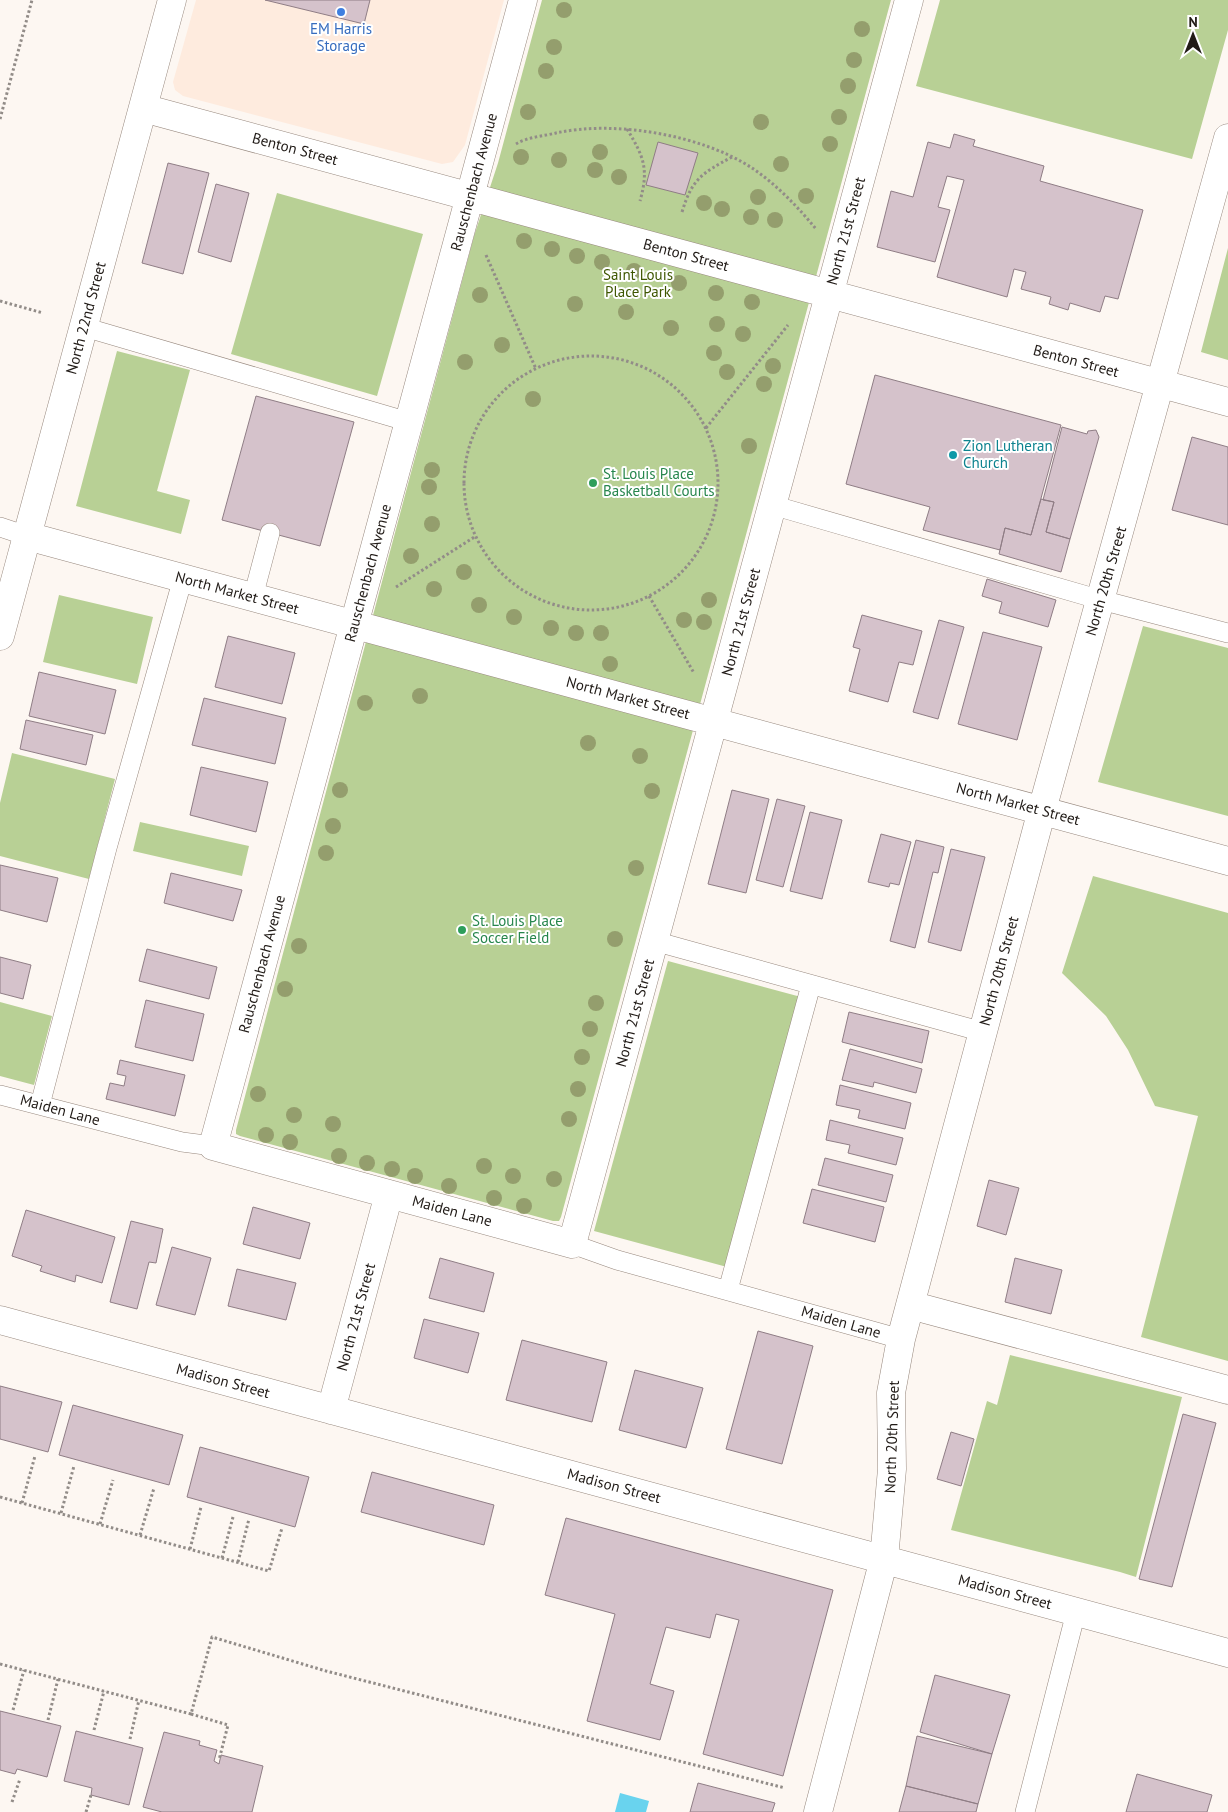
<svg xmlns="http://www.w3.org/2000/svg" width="1228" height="1812" font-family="'PT Sans',sans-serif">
  <rect width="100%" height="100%" fill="#fdf7f2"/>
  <path fill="#feebde" d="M196 0H504L465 145 453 162 442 164 183 96 175 90 173 82Z"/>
  <path fill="#b8d095" d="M542 0H891L561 1217 559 1221H553L240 1136 236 1134V1130L474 236 498 163Z
    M940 0H1228V30L1192 159 916 86Z
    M277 193 423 234 377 396 231 354Z
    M1228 248V360L1201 352Z
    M117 351 190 370 157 491 190 500 181 534 76 506Z
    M59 595 153 617 137 684 43 662Z
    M1143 626 1228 648V816L1098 782Z
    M12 753 115 779 89 879 0 856V803Z
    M140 822 249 846 242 876 133 851Z
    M1093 876 1228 913V1361L1141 1337 1198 1116 1155 1106 1128 1050 1106 1016 1062 973Z
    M668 961 801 997 727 1267 594 1231Z
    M0 1002 52 1016 34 1085 0 1076Z
    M1010 1355 1182 1397 1136 1577 1120 1572 951 1530 987 1401 997 1405Z"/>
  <path fill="#69d3ee" d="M620 1793 649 1801 646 1812H615Z"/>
  <path fill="#d5c2cb" stroke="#8f7d85" d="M265 0H370L364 24Z
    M954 134 975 140 973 146 1044 166 1040 181 1143 210 1118 299 1105 296 1100 312 1070 303 1068 310 1049 304 1051 297 1021 289 1026 272 1014 269 1007 297 937 277 964 180 947 176 938 207 950 210 935 262 877 247 891 191 913 197 928 142 950 148Z
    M658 142 698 153 685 195 646 185Z
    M168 163 209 173 183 274 142 263Z
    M216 184 249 193 231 262 198 252Z
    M875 375 1061 425 1031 535 1005 528 1000 550 923 530 930 507 846 484Z
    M256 396 354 422 320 546 222 520Z
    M1062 427 1087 434 1088 431 1096 430 1099 437 1070 539 1046 532 1054 502 1043 500Z
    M1192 437 1228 447V525L1172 510Z
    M1041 499 1054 502 1046 532 1070 539 1061 572 999 554 1005 528 1031 535Z
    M987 579 1056 600 1048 627 999 613 1002 602 982 596Z
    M862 615 922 631 913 665 899 662 888 702 849 691 860 649 853 647Z
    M939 620 964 627 938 719 913 712Z
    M983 632 1042 647 1017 740 958 724Z
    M228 636 295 653 282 704 215 687Z
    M39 672 116 690 105 734 29 716Z
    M204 698 286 718 275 764 192 745Z
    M26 720 93 735 86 765 20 749Z
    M201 767 268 782 256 832 190 815Z
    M732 790 769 799 746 893 708 884Z
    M777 799 805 806 783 887 756 880Z
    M810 812 842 820 822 899 790 891Z
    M881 834 911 842 899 885 890 883 889 887 868 882Z
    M916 840 944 847 938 873 933 872 915 948 890 941Z
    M951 849 985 857 961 951 928 942Z
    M0 865 58 878 47 922 0 910Z
    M171 873 242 890 233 921 164 903Z
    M147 949 217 967 209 999 139 981Z
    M0 957 31 965 23 999 0 993Z
    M146 1000 204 1014 193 1061 135 1047Z
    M849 1012 929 1031 922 1063 842 1042Z
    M850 1049 922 1069 916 1093 874 1082 873 1087 842 1080Z
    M120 1060 185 1075 175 1116 106 1099 110 1083 124 1086 126 1076 117 1074Z
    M840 1085 911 1103 905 1129 858 1118 860 1110 836 1105Z
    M830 1120 903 1138 896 1165 848 1153 850 1145 826 1140Z
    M825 1158 893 1175 886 1202 818 1185Z
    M989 1180 1019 1188 1006 1235 977 1226Z
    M812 1189 884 1207 875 1242 803 1223Z
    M253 1207 310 1223 300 1259 243 1244Z
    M26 1210 115 1237 102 1283 76 1275 75 1282 40 1271 42 1266 12 1256Z
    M131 1221 163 1229 156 1263 149 1262 137 1309 110 1302Z
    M172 1247 211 1258 195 1315 156 1305Z
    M440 1258 494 1273 484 1312 429 1298Z
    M1015 1258 1062 1270 1051 1314 1005 1302Z
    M237 1269 296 1283 286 1320 228 1306Z
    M424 1319 479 1333 468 1373 414 1358Z
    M758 1331 813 1346 782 1464 726 1449Z
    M522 1340 607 1362 592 1422 506 1400Z
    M635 1370 703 1388 686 1448 619 1430Z
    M0 1386 62 1402 48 1452 0 1439Z
    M73 1405 183 1435 169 1485 59 1455Z
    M1183 1414 1216 1423 1172 1587 1139 1579Z
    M951 1432 974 1439 961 1486 937 1479Z
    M200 1447 309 1477 295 1527 187 1497Z
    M372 1472 494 1505 484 1545 361 1512Z
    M566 1518 833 1590 783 1776 703 1754 739 1620 716 1614 710 1638 666 1627 650 1684 674 1691 660 1740 587 1721 615 1614 545 1595Z
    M935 1675 1010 1695 992 1754 920 1732Z
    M0 1711 61 1726 47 1777 17 1769 15 1774 0 1770Z
    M76 1731 143 1748 129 1805 91 1795 92 1788 64 1781Z
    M164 1732 200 1741 199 1745 217 1750 214 1761 219 1764 221 1755 263 1766 252 1812H162L143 1807Z
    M917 1736 992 1754 978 1804 906 1786Z
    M1137 1774 1212 1795 1207 1812H1126Z
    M698 1783 775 1803 772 1812H690Z
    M906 1786 978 1804 976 1812H899Z"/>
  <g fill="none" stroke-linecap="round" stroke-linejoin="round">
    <defs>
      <path id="service" d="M84 327 409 422
        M772 505 1101 600 1228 633
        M0 527 27 536
        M253 597 270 533
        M654 941 983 1032
        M0 1095 182 1142 213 1146
        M40 1105 107 848 183 578
        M572 1244 617 1260 901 1339
        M728 1290 811 985
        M1025 1812 1076 1612"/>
      <path id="minor" d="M523 0 213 1146 572 1244 909 0
        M143 108 1228 402
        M27 536 1228 861
        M0 636 172 0
        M910 1305 1228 1390
        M0 1320 1228 1653
        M331 1410 389 1194
        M818 1812 884 1559 892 1469 891 1393 901 1339 1042 810 1228 138"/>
    </defs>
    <use href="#service" stroke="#97887e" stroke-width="20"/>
    <use href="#minor" stroke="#97887e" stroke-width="29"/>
    <path stroke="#928c88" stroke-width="3" stroke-dasharray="2.5 2.5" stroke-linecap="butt" d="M0 119 32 0
      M627 129C644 157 649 169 640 201
      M516 144C527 137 544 136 556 133 615 120 702 135 752 168 776 184 798 207 816 229
      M682 212C692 179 702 173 732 157
      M486 255 536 369
      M0 301 43 313
      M464 483a127 127 0 1 1 254 0a127 127 0 1 1-254 0Z
      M706 428 788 325
      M396 587 476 536
      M649 596 694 673
      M0 1497 269 1571 282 1528
      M22 1503 35 1456
      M61 1513 74 1466
      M100 1524 113 1480
      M140 1535 154 1488
      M190 1549 201 1507
      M222 1558 233 1517
      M238 1562 249 1519
      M0 1664 191 1714 212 1637 326 1671 785 1788
      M13 1710 24 1670
      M191 1714 228 1725 219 1760
      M48 1720 58 1679
      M94 1730 104 1691
      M130 1739 139 1700
      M12 1802 20 1779
      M86 1812 91 1795"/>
    <use href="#service" stroke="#fff" stroke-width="19"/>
    <use href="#minor" stroke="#fff" stroke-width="28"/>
  </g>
  <g fill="#949e6d">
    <circle cx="564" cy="10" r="8"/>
    <circle cx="862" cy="29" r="8"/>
    <circle cx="554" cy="47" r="8"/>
    <circle cx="854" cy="60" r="8"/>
    <circle cx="546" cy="71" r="8"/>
    <circle cx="848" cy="86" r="8"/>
    <circle cx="528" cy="112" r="8"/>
    <circle cx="839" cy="117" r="8"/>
    <circle cx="761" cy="122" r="8"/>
    <circle cx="830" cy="144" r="8"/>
    <circle cx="600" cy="152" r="8"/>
    <circle cx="521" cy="157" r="8"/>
    <circle cx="559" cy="160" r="8"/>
    <circle cx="781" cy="164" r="8"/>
    <circle cx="595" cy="170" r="8"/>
    <circle cx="619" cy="177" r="8"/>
    <circle cx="806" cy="196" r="8"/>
    <circle cx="758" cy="197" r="8"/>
    <circle cx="704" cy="203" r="8"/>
    <circle cx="722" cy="209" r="8"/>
    <circle cx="751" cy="217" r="8"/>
    <circle cx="775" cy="220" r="8"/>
    <circle cx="524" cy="241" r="8"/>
    <circle cx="552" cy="249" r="8"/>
    <circle cx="577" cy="256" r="8"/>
    <circle cx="602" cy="262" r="8"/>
    <circle cx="634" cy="271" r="8"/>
    <circle cx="679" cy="283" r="8"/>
    <circle cx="716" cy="293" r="8"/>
    <circle cx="480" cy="295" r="8"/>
    <circle cx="752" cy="302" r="8"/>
    <circle cx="575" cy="304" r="8"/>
    <circle cx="626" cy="312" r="8"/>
    <circle cx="717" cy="324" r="8"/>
    <circle cx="671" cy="328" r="8"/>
    <circle cx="743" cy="334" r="8"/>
    <circle cx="502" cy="345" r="8"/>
    <circle cx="714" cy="353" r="8"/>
    <circle cx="465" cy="362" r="8"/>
    <circle cx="773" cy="366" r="8"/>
    <circle cx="727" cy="372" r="8"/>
    <circle cx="764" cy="384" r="8"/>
    <circle cx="533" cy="399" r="8"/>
    <circle cx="749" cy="446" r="8"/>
    <circle cx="432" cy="470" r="8"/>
    <circle cx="429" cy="487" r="8"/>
    <circle cx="432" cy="524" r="8"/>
    <circle cx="411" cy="556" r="8"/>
    <circle cx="464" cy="572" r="8"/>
    <circle cx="434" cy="589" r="8"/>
    <circle cx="709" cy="600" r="8"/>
    <circle cx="479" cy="605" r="8"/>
    <circle cx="514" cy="617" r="8"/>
    <circle cx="684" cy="620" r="8"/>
    <circle cx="704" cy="622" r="8"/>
    <circle cx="551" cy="628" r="8"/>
    <circle cx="576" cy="633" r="8"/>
    <circle cx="601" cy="633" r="8"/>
    <circle cx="610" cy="664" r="8"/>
    <circle cx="420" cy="696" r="8"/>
    <circle cx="365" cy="703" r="8"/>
    <circle cx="588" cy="743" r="8"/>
    <circle cx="640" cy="756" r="8"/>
    <circle cx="340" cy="790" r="8"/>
    <circle cx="652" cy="791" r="8"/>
    <circle cx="333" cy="826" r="8"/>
    <circle cx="326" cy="853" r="8"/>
    <circle cx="636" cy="868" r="8"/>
    <circle cx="615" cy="939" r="8"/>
    <circle cx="299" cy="946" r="8"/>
    <circle cx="285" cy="989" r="8"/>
    <circle cx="596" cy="1003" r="8"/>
    <circle cx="590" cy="1029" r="8"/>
    <circle cx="582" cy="1057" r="8"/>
    <circle cx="578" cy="1089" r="8"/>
    <circle cx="258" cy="1094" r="8"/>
    <circle cx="294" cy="1115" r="8"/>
    <circle cx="569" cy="1119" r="8"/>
    <circle cx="333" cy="1124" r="8"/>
    <circle cx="266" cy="1135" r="8"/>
    <circle cx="290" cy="1142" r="8"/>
    <circle cx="339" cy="1156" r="8"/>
    <circle cx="367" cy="1163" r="8"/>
    <circle cx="484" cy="1166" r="8"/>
    <circle cx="392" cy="1169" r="8"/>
    <circle cx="415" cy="1176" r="8"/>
    <circle cx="513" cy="1176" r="8"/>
    <circle cx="554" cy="1179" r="8"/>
    <circle cx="449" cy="1186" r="8"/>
    <circle cx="494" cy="1198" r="8"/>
    <circle cx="524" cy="1206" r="8"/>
  </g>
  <circle fill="#3f7fe0" stroke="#fff" stroke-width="2" cx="341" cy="12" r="5"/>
  <circle fill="#0f9aa8" stroke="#fff" stroke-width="2" cx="953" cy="455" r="5"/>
  <g fill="#2e9e5b" stroke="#fff" stroke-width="2">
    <circle cx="593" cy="483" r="5"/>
    <circle cx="462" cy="930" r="5"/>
  </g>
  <g text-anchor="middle" stroke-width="4" stroke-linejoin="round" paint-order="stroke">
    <g font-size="15" fill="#366cbe" stroke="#fff">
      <text x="341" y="34">EM Harris<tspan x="341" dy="17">Storage</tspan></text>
    </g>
    <g font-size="15" fill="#211b17" stroke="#fff">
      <text transform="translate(295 149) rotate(15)" y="5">Benton Street</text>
      <text transform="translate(474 182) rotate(-75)" y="5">Rauschenbach Avenue</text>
      <text transform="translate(846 231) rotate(-75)" y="5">North 21st Street</text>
      <text transform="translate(686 255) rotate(15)" y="5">Benton Street</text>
      <text transform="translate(86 318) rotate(-75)" y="5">North 22nd Street</text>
      <text transform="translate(1076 361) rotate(15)" y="5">Benton Street</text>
      <text transform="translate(368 573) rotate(-75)" y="5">Rauschenbach Avenue</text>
      <text transform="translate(1106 581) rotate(-74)" y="5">North 20th Street</text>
      <text transform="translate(237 593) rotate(15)" y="5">North Market Street</text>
      <text transform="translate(741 622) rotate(-75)" y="5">North 21st Street</text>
      <text transform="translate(628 698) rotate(15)" y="5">North Market Street</text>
      <text transform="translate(1018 804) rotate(15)" y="5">North Market Street</text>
      <text transform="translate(262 964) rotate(-75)" y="5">Rauschenbach Avenue</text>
      <text transform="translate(999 971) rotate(-75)" y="5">North 20th Street</text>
      <text transform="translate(635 1013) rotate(-75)" y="5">North 21st Street</text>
      <text transform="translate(60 1110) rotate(15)" y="5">Maiden Lane</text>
      <text transform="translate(452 1211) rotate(15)" y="5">Maiden Lane</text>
      <text transform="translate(356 1317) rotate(-75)" y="5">North 21st Street</text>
      <text transform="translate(841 1322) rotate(16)" y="5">Maiden Lane</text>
      <text transform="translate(223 1381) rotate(15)" y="5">Madison Street</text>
      <text transform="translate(892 1437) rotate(-88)" y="5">North 20th Street</text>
      <text transform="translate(614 1486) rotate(15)" y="5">Madison Street</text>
      <text transform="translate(1005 1592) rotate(15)" y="5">Madison Street</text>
    </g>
    <g font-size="15" fill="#3e5600" stroke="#fff">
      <text x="638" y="280">Saint Louis<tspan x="638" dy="17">Place Park</tspan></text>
    </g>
    <g font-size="15" fill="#0d838f" stroke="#fff" text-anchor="start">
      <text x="963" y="451">Zion Lutheran<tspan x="963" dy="17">Church</tspan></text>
    </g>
    <g font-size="15" fill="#27864d" stroke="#fff" text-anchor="start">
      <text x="603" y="479">St. Louis Place<tspan x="603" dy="17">Basketball Courts</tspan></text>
      <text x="472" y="926">St. Louis Place<tspan x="472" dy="17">Soccer Field</tspan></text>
    </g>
  </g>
  <g transform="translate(1193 35)" stroke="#ffffff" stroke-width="4" paint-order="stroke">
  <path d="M0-4L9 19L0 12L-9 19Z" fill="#211b17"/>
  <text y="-8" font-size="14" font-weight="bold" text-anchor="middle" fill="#211b17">N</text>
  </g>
</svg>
